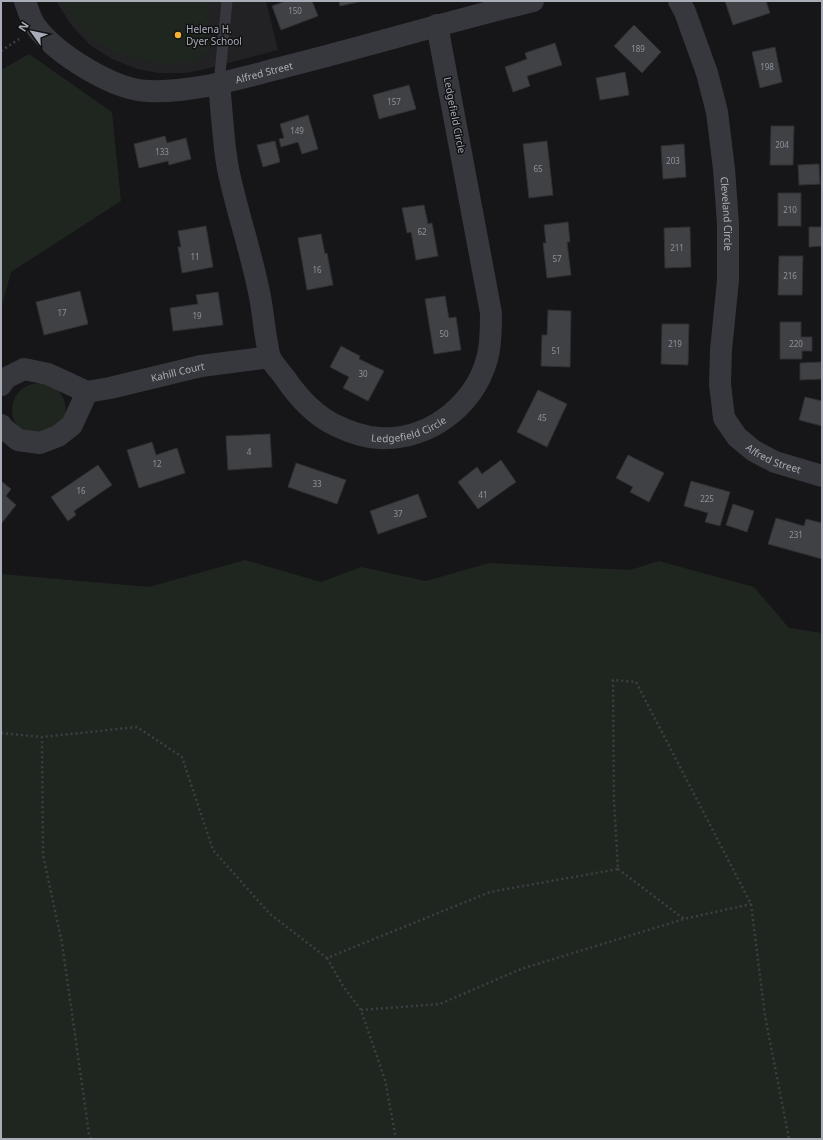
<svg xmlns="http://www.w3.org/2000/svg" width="823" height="1140" font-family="'Noto Sans',sans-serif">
  <rect width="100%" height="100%" fill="#161618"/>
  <path fill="#222225" d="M56 1H266L278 50 202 70 185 73H158L137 69 112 59 90 45 72 26Z"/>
  <path fill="#1e261f" d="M60 1H207L212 48 193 62 163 64 114 53 93 40 75 22Z
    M29 54 112 112 121 201 11 272 1 309V70Z
    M41 383C45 385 52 386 56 389 67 397 67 411 63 422L32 436C27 433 20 430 17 425 8 413 12 394 25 387 30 384 35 383 41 383Z
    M245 560 321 582 361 567 426 581 489 563 630 570 659 561 754 587 789 628 822 633V1139H1V574L149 587Z"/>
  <path fill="#404145" stroke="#303034" d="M286 1H312L318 16 281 30 272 6Z
    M339 1H363L340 6Z
    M725 1H766L770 13 733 25Z
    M634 25 661 52 642 73 614 46Z
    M555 43 562 65 527 76 530 86 513 92 505 67 527 59 525 53Z
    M775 47 782 82 760 88 752 52Z
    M625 72 629 95 600 100 596 78Z
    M409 85 416 109 379 119 373 95Z
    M308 115 318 149 302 154 298 142 281 147 279 139 284 138 280 124Z
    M771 126H794L793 165H770Z
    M165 136 167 143 186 138 191 159 169 165 168 161 139 168 134 144Z
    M275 141 280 162 263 167 257 145Z
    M547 141 553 195 529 198 523 144Z
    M684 144 686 177 663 179 661 146Z
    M819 164 820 184 799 185 798 165Z
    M778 193H801V226H778Z
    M424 205 428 224 432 223 438 256 416 260 411 232 407 233 402 208Z
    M568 222 570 242H567L571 275 547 278 543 243H546L544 225Z
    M206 226 213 267 182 273 178 247H181L178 231Z
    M690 227 691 267 665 268 664 228Z
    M809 227H822V246L809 247Z
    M321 234 325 254 327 253 333 285 307 290 298 238Z
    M779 256H803L802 295H778Z
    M80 291 88 324 44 335 36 302Z
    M218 292 223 325 173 331 170 308 198 304 196 295Z
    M445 296 449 318 456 317 461 350 434 354 425 299Z
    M548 310 571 311 570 367 541 366 542 335H547Z
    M780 322H801V337H812V351H802V359H780Z
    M662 324H689L688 365 661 364Z
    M341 346 360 356 359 359 384 371 368 401 343 388 349 377 330 367Z
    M821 362 822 379 800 380V363Z
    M538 390 567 404 547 447 517 432Z
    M805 397 822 401V426L799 420Z
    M270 434 272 467 228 470 226 436Z
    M152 442 156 455 177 448 185 473 139 488 127 450Z
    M628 455 664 473 649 502 630 492 633 487 616 478Z
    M501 460 516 482 478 509 458 482 477 467 482 474Z
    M296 463 346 480 337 504 288 487Z
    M98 465 112 485 74 511 76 515 68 521 51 497Z
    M1 481 11 489 6 496 16 505 1 524Z
    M691 481 730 492 720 526 705 522 708 513 684 506Z
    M418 494 427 517 378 534 370 511Z
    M733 504 754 511 747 532 726 525Z
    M776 518 804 526 806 519 822 523V559L768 544Z"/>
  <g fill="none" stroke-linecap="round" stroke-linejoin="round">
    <path stroke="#3d3f44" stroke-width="2.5" stroke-dasharray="2 3" stroke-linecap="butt" d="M1 51 19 39
      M1 733 42 737
      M618 869 684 919 751 904
      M327 958 343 986 361 1010 385 1080 396 1139
      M361 1010 440 1004 521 969 684 919
      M91 1139 89 1134 62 943 43 855 42 737 137 727 182 757 213 850 270 914 327 958 490 892 618 869 614 801 613 680 636 682 751 904 765 1016 789 1139"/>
    <path stroke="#37383d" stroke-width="11" d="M219 84 227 1"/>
    <g stroke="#37383d" stroke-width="22">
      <path id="s1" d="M25 1C28 10 31 21 37 28 58 55 114 90 148 91 193 93 241 78 284 67 368 46 450 21 533 1"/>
      <path id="s2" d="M679 1 685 12 707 73 717 112 724 169 728 224V280L721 350 720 384 724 418 737 437 754 451 775 462 822 476"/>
      <path id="s3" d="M219 84C222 111 223 142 228 169 237 212 252 254 260 297 263 312 264 328 267 343 268 347 268 353 270 358 274 365 280 371 285 378 298 397 314 415 335 425 349 432 364 437 379 438 432 441 480 401 489 350 491 337 491 325 491 313L437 25"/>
      <path d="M1 385 6 378 24 369 48 374 87 392 72 425 58 436 40 443 18 440 2 427 1 425"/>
      <path id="s4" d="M87 392 110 388 201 366 270 357"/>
    </g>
  </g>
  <circle fill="#f2b134" stroke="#111113" stroke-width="1.5" cx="178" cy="35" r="4"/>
  <g text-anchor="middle" stroke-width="3" stroke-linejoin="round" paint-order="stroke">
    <g font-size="8" fill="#8e929b">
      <text x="295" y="14">150</text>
      <text x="638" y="52">189</text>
      <text x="767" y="70">198</text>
      <text x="394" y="105">157</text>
      <text x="297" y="134">149</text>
      <text x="782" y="148">204</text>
      <text x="162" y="155">133</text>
      <text x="673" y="164">203</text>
      <text x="538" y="172">65</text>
      <text x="790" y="213">210</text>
      <text x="422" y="235">62</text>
      <text x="677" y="251">211</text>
      <text x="195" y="260">11</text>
      <text x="557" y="262">57</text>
      <text x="317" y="273">16</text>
      <text x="790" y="279">216</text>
      <text x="62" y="316">17</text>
      <text x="197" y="319">19</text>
      <text x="444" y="337">50</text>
      <text x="675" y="347">219</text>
      <text x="796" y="347">220</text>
      <text x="556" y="354">51</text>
      <text x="363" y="377">30</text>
      <text x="542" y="421">45</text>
      <text x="249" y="455">4</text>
      <text x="157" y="467">12</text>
      <text x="317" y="487">33</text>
      <text x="81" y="494">16</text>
      <text x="483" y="498">41</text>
      <text x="707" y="502">225</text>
      <text x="398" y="517">37</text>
      <text x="796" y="538">231</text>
    </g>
    <g font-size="10" fill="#a8adb8" stroke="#111113" text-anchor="start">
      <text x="186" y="33">Helena H.<tspan x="186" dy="12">Dyer School</tspan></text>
    </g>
    <g font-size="10" fill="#a8adb8" stroke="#111113">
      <text dy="4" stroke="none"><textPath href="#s1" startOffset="278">Alfred Street</textPath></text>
      <text transform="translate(455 115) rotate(79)" y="4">Ledgefield Circle</text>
      <text dy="4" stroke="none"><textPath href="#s2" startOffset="220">Cleveland Circle</textPath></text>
      <text dy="4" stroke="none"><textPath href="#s4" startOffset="93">Kahill Court</textPath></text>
      <text dy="4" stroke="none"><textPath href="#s3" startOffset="451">Ledgefield Circle</textPath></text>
      <text dy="4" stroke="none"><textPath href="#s2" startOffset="491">Alfred Street</textPath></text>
    </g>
  </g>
  <rect width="823" height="1140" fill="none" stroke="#a8adb8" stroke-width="4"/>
  <g transform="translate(32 32) rotate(303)" stroke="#111113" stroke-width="3" paint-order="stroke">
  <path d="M0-3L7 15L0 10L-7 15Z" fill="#a8adb8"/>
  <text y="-6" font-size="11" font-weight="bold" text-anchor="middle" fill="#a8adb8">N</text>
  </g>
</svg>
